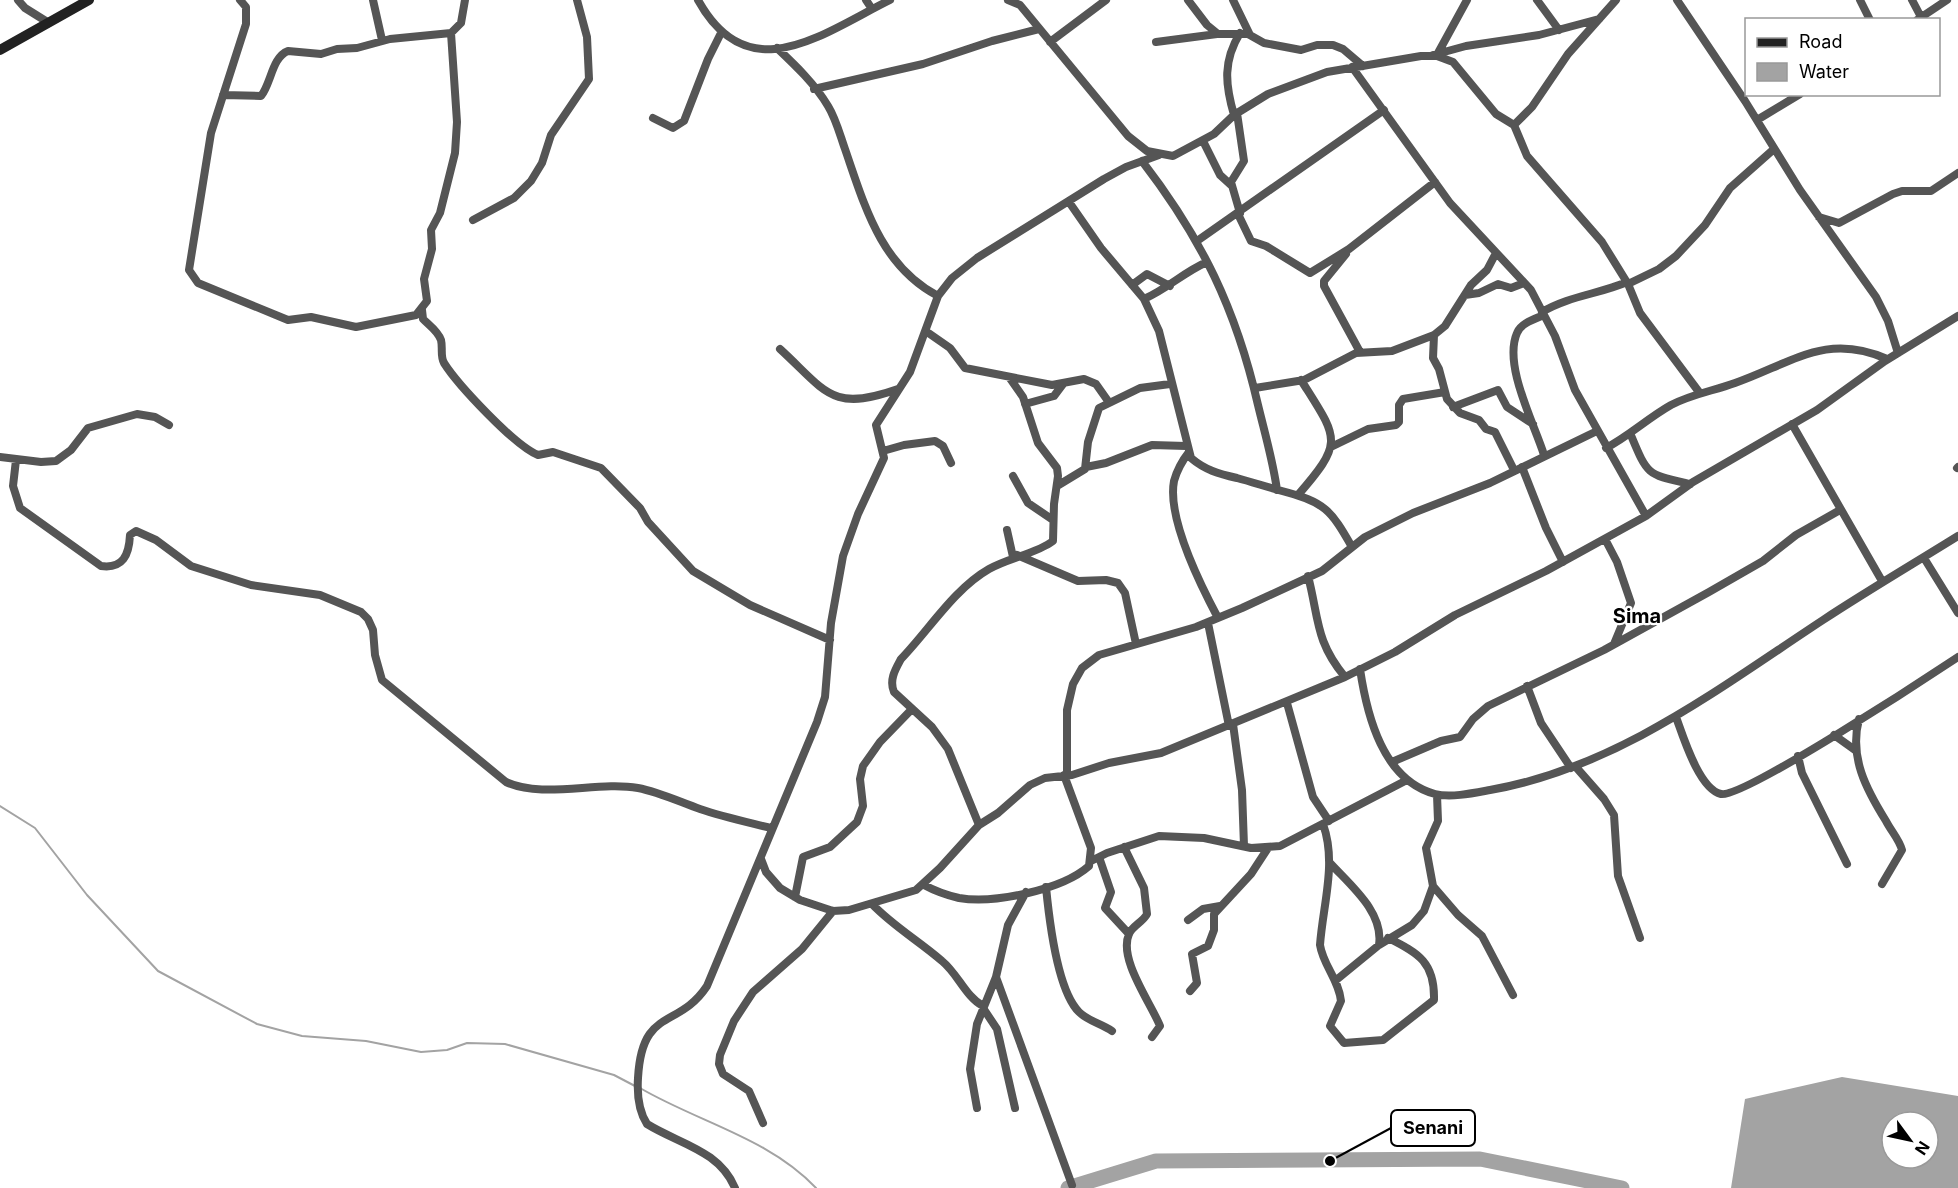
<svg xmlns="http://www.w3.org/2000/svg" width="1958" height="1188" font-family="Inter,sans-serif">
  <rect width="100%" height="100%" fill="#fff"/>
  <path fill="#a3a3a3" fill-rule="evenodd" d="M1842 1077 1958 1096V1188H1731L1745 1099ZM1892 1122H1928V1158H1892Z"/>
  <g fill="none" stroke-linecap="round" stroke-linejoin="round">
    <path stroke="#a3a3a3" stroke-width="2" d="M0 806 35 828 87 895 158 971 257 1024 302 1036 366 1041 421 1052 447 1050 467 1043 505 1044 614 1075 635 1086
      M640 1088C698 1122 769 1138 816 1188"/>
    <path stroke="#a3a3a3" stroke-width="15" d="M1068 1188 1156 1161 1480 1159 1622 1188"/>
    <path stroke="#555" stroke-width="8" d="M18 0 25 8 49 23
      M240 0 246 7V24L211 133 189 270 198 283 288 320 311 317 356 327 416 315 427 301 424 279 432 249 431 230 440 213 455 153 457 122 451 33
      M373 0 382 40
      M698 0C749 92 823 33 890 0
      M866 0 872 9
      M1008 0 1020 5 1128 136 1147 151 1173 156 1214 134 1234 115 1268 94 1327 72 1421 56H1437L1453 62 1496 114 1514 125 1532 107 1568 54 1616 0
      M1188 0 1207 25 1218 34H1248L1264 43 1301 50 1317 45H1333L1343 49 1363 66
      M1233 0 1250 35
      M1537 0 1559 30
      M1677 0 1745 101 1800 190 1876 297 1888 321 1898 353
      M1860 0 1870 20
      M1912 0 1921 17
      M1917 20 1947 0
      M1050 42 1106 0
      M1156 42 1217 34
      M777 48C795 65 815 84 828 106 836 119 840 135 845 149 865 207 881 266 938 296
      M1438 53 1467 0
      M1433 55 1466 46 1539 35 1599 19
      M1352 67 1450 203 1531 290 1555 336 1575 390 1646 516
      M814 89 923 64 992 41 1039 29
      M223 95 261 96C271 84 272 57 288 51L321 54 337 49 357 48 390 39 451 33 461 23 465 0
      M1237 113 1244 161 1231 182 1240 213
      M1234 115C1225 84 1223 61 1240 33
      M653 118 673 128 684 121 708 59 721 33
      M1757 120 1800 94
      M1514 125 1527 156 1602 242 1628 284 1640 313 1699 392
      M1203 141 1220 175 1231 185
      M1142 161C1202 239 1236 309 1258 405 1265 434 1273 461 1277 490
      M1069 202 1101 248 1144 299 1159 331 1191 458C1205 470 1219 474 1237 478 1252 482 1267 487 1282 491 1325 502 1331 510 1352 547
      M1238 214 1251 241 1266 246 1310 273 1349 249 1435 182
      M1819 217 1839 223 1893 194 1902 191H1931L1958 173
      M473 220 514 198 531 181 542 163 551 135 589 79 587 37 577 0
      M1197 241 1384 110
      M1346 254 1324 281V286L1360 352
      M1628 284 1659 269 1676 256 1705 225 1730 188 1774 149
      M1132 285 1147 274 1170 286
      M1465 295 1479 293 1498 284 1511 288 1524 283
      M1144 299C1167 289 1184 272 1207 262
      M422 310 423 319C429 325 438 331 441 340 443 348 440 356 444 363 458 385 515 446 538 455L553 452 601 468 640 508 648 522 693 571 750 605 830 640
      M1542 312C1569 296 1599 294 1627 282
      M1544 315C1535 319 1521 323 1517 333 1503 365 1534 423 1544 455
      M927 332 950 348 965 368 1052 385 1084 379 1096 384 1108 401
      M1434 335 1433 358 1439 369 1447 399 1460 413 1479 420 1486 429 1495 432 1514 470
      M780 349C826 391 831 413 898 389
      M1255 388 1304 380 1356 353 1392 351 1434 335 1445 326 1471 285 1487 270 1496 253
      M1025 404 1054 396 1063 384
      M1453 407 1498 390 1507 407 1533 424
      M1792 424 1882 581
      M1630 433C1648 476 1646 474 1690 484
      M1333 446 1368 429 1396 425 1399 422V405L1403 399 1445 392
      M1606 448C1629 436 1648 418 1671 405 1692 394 1713 391 1735 383 1792 363 1826 332 1887 359
      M883 451 904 445 935 441 943 446 951 463
      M1189 452C1182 461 1177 470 1174 481 1167 518 1201 586 1218 618
      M0 457 41 462 56 461 71 450 88 428 137 414 155 417 169 425
      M16 460 13 486 20 508 101 566C123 569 129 555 130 535L136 531 156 540 191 566 251 585 320 595 361 612 368 619 373 630 375 655 382 680 506 782C543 799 597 781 638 788 659 792 680 802 700 809 723 817 747 822 771 828
      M1086 467 1106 463 1152 445 1186 446
      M1522 467 1546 528 1563 562
      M1957 468 1958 467
      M1013 476 1028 503 1053 520
      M1057 486 1085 469 1088 442 1099 408 1140 388 1170 384
      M1298 495C1345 441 1338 439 1301 380
      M1007 530 1013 557
      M1605 539 1617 562 1631 603 1614 644
      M1017 555 1078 581 1106 580 1118 583 1125 593 1136 644
      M1924 558 1958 613
      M1308 576C1319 618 1315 641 1345 677
      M1208 623 1229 726
      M1360 669C1367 716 1383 780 1435 794 1451 798 1474 793 1490 790 1616 768 1718 689 1823 620 1867 591 1913 564 1958 536
      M1527 686 1541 723 1571 768
      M1287 703 1313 797 1329 821
      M1676 717C1683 736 1699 789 1721 794 1742 799 1928 677 1958 657
      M1859 719C1849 757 1866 789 1886 821 1891 831 1899 839 1902 850L1882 884
      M1233 724 1242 790 1244 846
      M1834 735 1855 750
      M1798 756 1802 773 1847 864
      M1392 762 1441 741 1460 737 1473 719 1488 706 1604 650 1709 592 1763 561 1796 535 1840 510
      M1575 766 1604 799 1614 815 1618 876 1640 938
      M1067 775V710L1073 684 1082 668 1099 655 1196 627 1242 608 1322 571 1365 537 1413 513 1490 483 1597 431
      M1323 824C1337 863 1323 904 1320 945 1323 965 1339 980 1341 1001L1330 1026 1344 1043 1383 1040 1434 1000C1435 963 1419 953 1388 938
      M979 825 948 749 932 727 894 692C889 680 895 670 901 659 929 630 954 589 989 569 1008 558 1038 553 1053 541L1054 504 1058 476 1057 468 1038 443 1023 397 1009 377
      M1124 847 1144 888 1147 914C1143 922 1132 926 1129 934 1118 959 1151 1003 1160 1026L1152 1037
      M1099 857 1111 892 1105 908 1129 934
      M761 859 766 872 780 888 800 900 833 911 849 910 916 890 940 868 979 825 998 813 1030 785 1045 778 1072 775 1109 763 1161 753 1345 677 1395 652 1455 615 1546 571 1646 516 1693 482 1817 410 1885 361 1958 316
      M1091 861 1107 853 1159 836 1204 838 1251 848 1280 846 1407 780
      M1330 863C1350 885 1384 912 1379 945
      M924 885C935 891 946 895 959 898 994 904 1062 890 1089 866L1091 848 1064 775
      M1433 886 1458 915 1482 936 1513 995
      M1046 887C1049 918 1057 990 1079 1012 1088 1021 1102 1024 1112 1031
      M795 897 803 857 830 847 857 822 863 806 860 779 863 766 880 742 912 709
      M872 904C893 926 919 941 942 961 958 974 965 996 983 1006
      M1188 920 1203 909 1220 906
      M996 977 1072 1185
      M1335 981 1379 945 1412 925 1424 911 1433 886 1426 848 1438 821 1437 795
      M1190 991 1197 983 1192 954 1208 946 1214 930V914L1251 874 1268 848
      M983 1008 997 1029 1015 1108
      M977 1108 970 1069 977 1024 996 977 1008 925 1026 892
      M763 1123 749 1091 723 1074 719 1064 720 1055 734 1021 753 992 802 949 833 911
      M735 1188C719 1150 679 1144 647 1124 638 1110 637 1094 638 1078 642 1006 678 1030 707 986L817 722 825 697 831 623 843 556 858 514 884 458 876 425 910 372 938 296 952 278 977 258 1104 179 1126 167 1159 155"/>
    <path stroke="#222" stroke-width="10" d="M0 50 89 0"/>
  </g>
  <g text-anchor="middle" stroke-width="4.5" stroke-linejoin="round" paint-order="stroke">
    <g font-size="20" font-weight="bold" fill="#000" stroke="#fff">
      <text x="1637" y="623">Sima</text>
    </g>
  </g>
  <path fill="none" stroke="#000" stroke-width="2" d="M1330 1161L1391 1128"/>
  <circle fill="#000" stroke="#fff" stroke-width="2" cx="1330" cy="1161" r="6"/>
  <rect fill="#fff" stroke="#000" stroke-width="2" x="1391" y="1110" width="84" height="36" rx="6"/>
  <g font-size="18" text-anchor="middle" font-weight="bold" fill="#000">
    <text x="1433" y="1134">Senani</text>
  </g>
  <rect x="1745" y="18" width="195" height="78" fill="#ffffff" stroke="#999999" stroke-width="1.5"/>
  <rect x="1757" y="38" width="30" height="9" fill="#222222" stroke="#999999" stroke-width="1.5"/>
  <text x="1799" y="48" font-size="18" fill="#000000">Road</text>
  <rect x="1757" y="63" width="30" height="18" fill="#a3a3a3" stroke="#999999" stroke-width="1.5"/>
  <text x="1799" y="78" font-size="18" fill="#000000">Water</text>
  <g transform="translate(1910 1140) rotate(123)"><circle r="28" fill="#ffffff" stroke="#999999" stroke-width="1.5"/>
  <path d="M0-4.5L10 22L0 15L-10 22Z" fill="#000000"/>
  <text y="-9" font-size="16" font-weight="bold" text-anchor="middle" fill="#000000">N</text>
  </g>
</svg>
